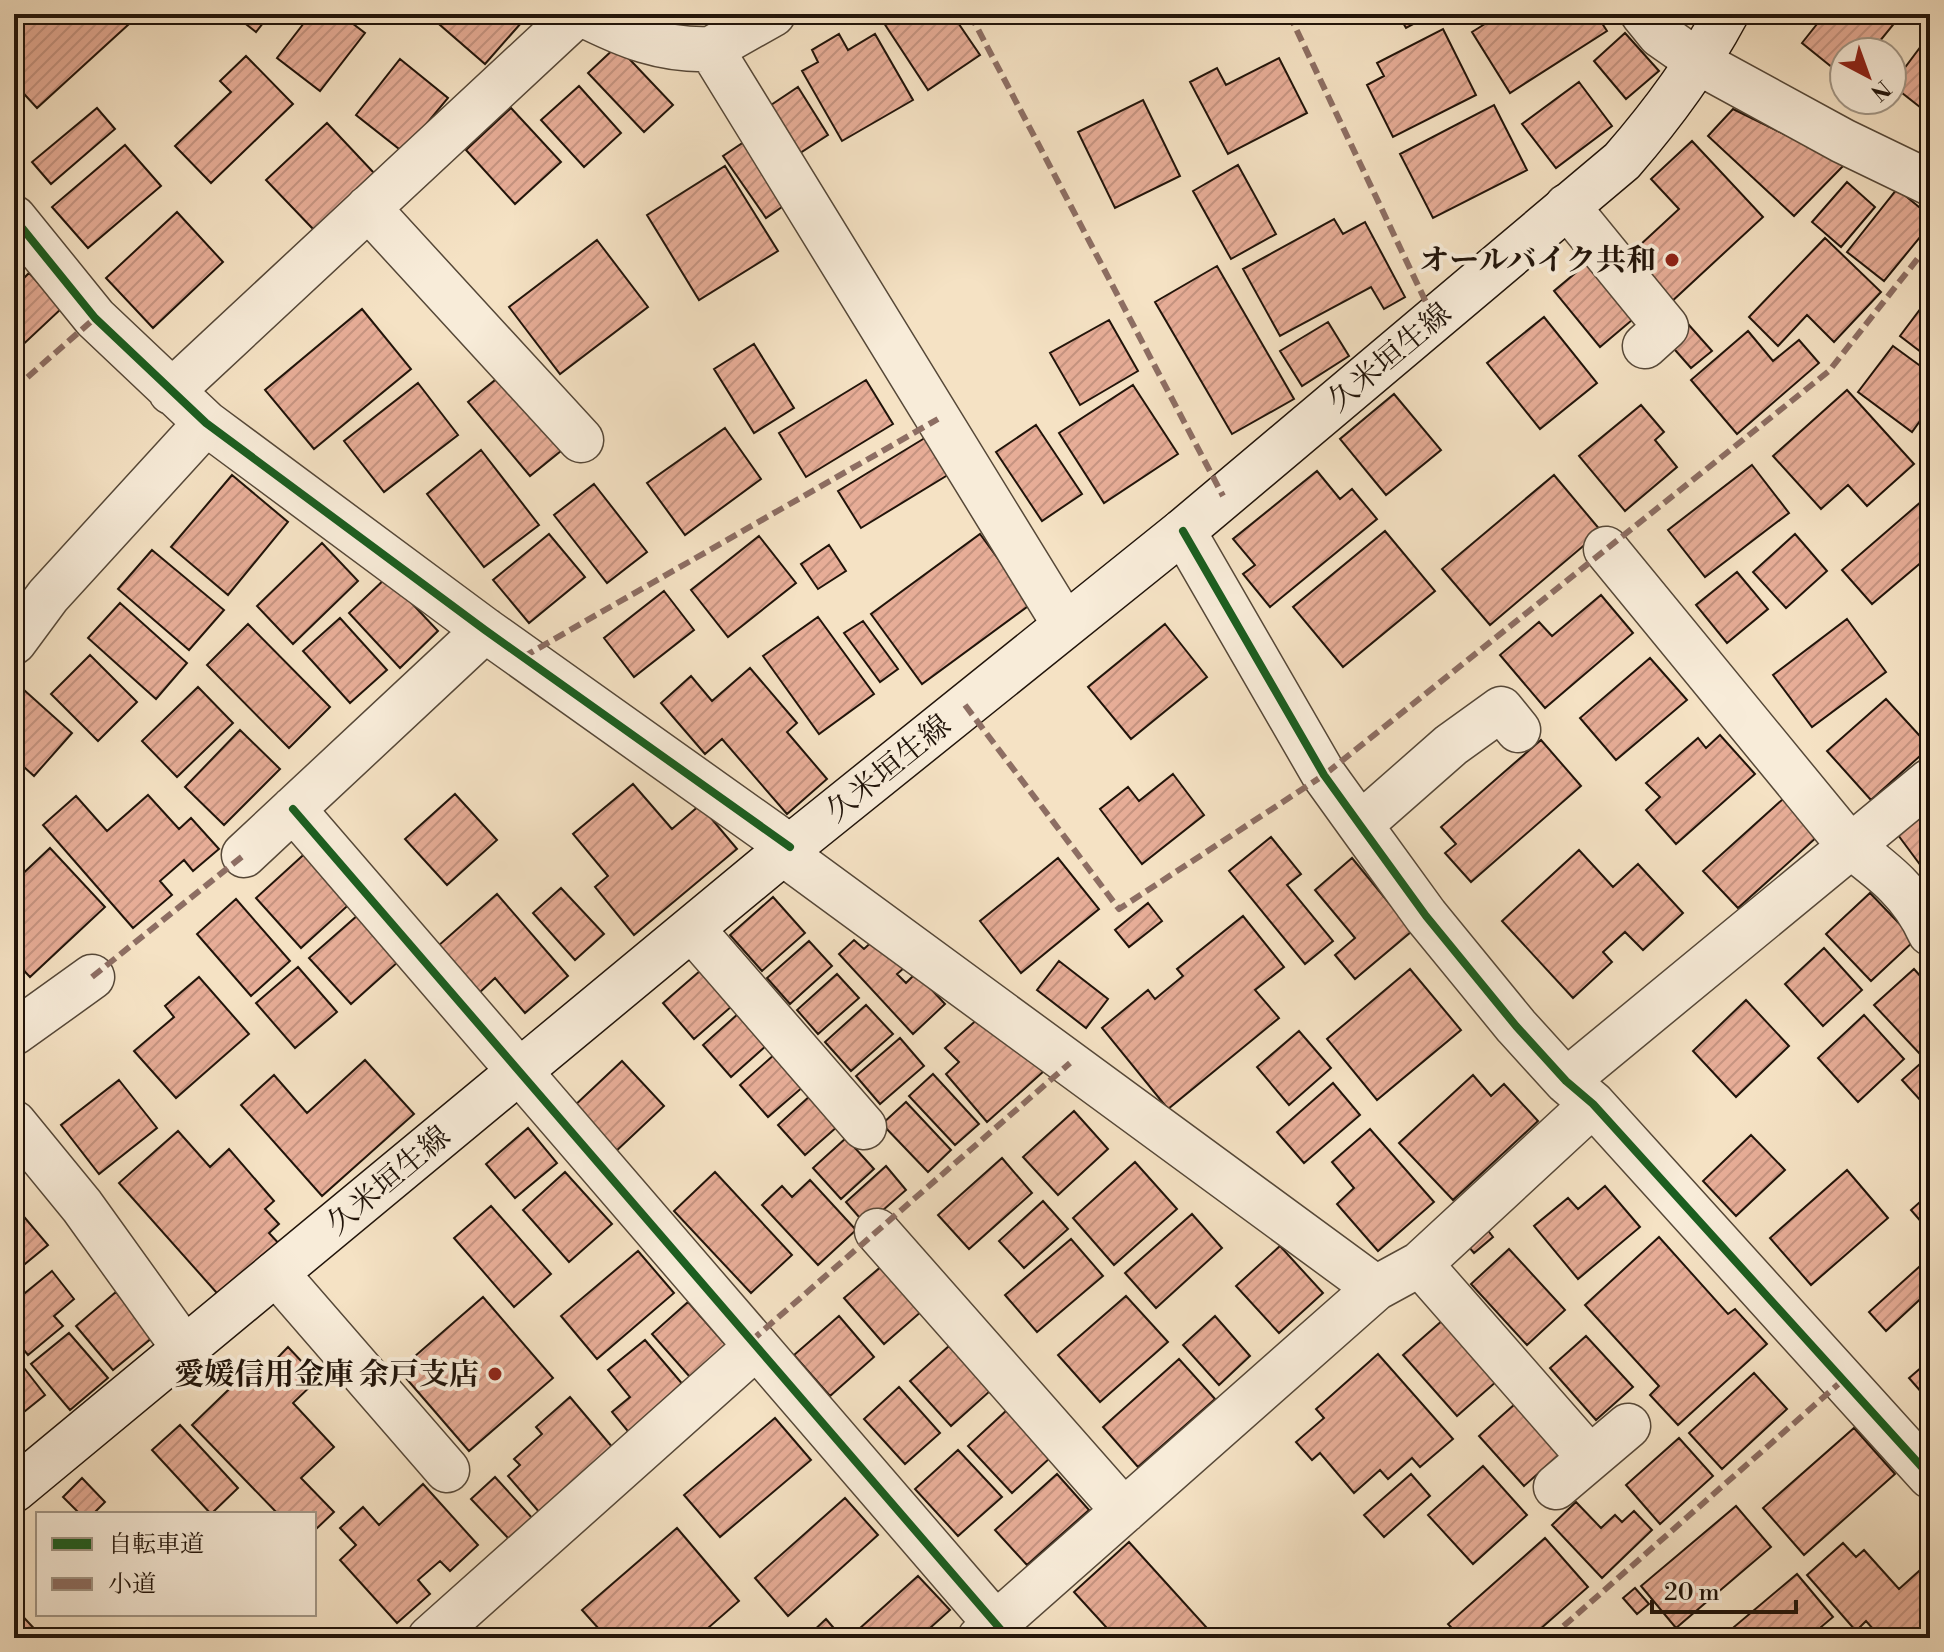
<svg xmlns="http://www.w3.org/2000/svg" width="1944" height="1652" font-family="'Libre Bodoni','Noto Serif JP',serif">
  <defs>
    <pattern id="building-hatch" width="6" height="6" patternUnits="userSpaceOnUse" patternTransform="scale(2)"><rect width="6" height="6" fill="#e7ad97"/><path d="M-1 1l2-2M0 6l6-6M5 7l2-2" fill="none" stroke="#c69481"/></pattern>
  </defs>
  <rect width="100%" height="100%" fill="#f5e2c4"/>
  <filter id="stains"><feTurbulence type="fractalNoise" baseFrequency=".0025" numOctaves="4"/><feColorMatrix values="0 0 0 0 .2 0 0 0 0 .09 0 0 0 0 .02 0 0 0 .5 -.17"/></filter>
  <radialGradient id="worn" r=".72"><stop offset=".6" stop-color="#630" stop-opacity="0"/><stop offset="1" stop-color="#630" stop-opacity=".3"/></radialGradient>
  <path fill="url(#building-hatch)" stroke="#21140a" stroke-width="2" d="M14 14H140L37 108 14 83Z
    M233 14H270L256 32Z
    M311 14H340L365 33 320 91 277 58Z
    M435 14H529L485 64 432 18Z
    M878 14H952L980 55 928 90Z
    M1398 14H1432L1406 28Z
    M1501 14H1596L1607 31 1510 93 1472 32Z
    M1825 14H1889L1897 20 1871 52H1844V77L1802 43Z
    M1443 29 1476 95 1393 137 1367 85 1384 76 1377 63Z
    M1625 33 1659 71 1626 99 1594 61Z
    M839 34 848 50 875 34 913 100 842 141 802 71 818 62 812 50Z
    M1930 34V115L1892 85Z
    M617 46 673 105 644 132 588 73Z
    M246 56 293 104 211 183 175 146 231 92 220 81Z
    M1279 58 1307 113 1228 154 1190 82 1217 68 1226 85Z
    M400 59 448 98 403 152 356 115Z
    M1579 82 1612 126 1556 168 1522 124Z
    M579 86 621 133 584 167 541 120Z
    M798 87 828 135 800 153 771 105Z
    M1143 100 1180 176 1115 208 1078 132Z
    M1494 105 1527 170 1433 218 1400 154Z
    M97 108 115 129 51 184 32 162Z
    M511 108 561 162 515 204 466 150Z
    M1733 109 1845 164 1794 216 1708 136Z
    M327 123 374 173 314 230 266 180Z
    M750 138 792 200 766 218 723 156Z
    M1692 141 1763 217 1669 304 1626 258 1679 209 1651 179Z
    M125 145 161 186 88 248 52 207Z
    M1238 165 1276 234 1231 259 1193 191Z
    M725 166 778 251 699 300 647 215Z
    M1847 182 1875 207 1841 247 1812 222Z
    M1897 189 1930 216V225L1884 281 1847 252Z
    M177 212 223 262 153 328 106 278Z
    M1334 219 1343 234 1365 222 1405 297 1384 309 1371 287 1280 336 1243 269Z
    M1825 238 1881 292 1834 342 1807 315 1778 346 1749 317Z
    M597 240 648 307 560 374 509 307Z
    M1591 260 1638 315 1600 347 1554 291Z
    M1217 266 1294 399 1232 434 1155 302Z
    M29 273 62 308 14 353V288Z
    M1930 296V359L1900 336Z
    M362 309 411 369 314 449 265 390Z
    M1544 317 1597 383 1540 429 1487 363Z
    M1109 320 1138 371 1080 405 1050 353Z
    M1328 322 1349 356 1302 386 1280 351Z
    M1688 324 1712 351 1691 368 1668 342Z
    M1748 331 1773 361 1799 340 1819 363 1737 434 1691 380Z
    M754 344 794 408 754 433 714 369Z
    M1893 346 1930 373V407L1912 432 1858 392Z
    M505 372 567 446 530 476 468 402Z
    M866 380 893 424 806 477 779 433Z
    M418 383 458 435 384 492 344 441Z
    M1133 385 1178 454 1104 503 1059 433Z
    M1847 390 1914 464 1867 506 1848 485 1821 509 1773 456Z
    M1394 394 1441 450 1386 495 1340 439Z
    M1641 405 1664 432 1655 440 1677 467 1625 511 1579 456Z
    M1036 425 1082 494 1042 521 996 452Z
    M725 428 761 479 685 535 647 483Z
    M928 436 951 473 861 528 838 491Z
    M481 450 539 525 484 567 427 494Z
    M1752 465 1789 513 1705 577 1668 530Z
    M1317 471 1340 499 1352 489 1377 519 1270 607 1243 574 1255 565 1233 539Z
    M232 475 288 522 228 595 171 547Z
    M1554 475 1601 531 1490 625 1442 569Z
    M594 484 647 552 607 583 554 515Z
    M1930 494V555L1872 604 1842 570Z
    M1385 531 1435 591 1343 667 1293 607Z
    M549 534 585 577 529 623 493 580Z
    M980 534 1031 604 922 684 871 614Z
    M1795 534 1827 571 1786 608 1753 572Z
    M759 536 796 583 728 637 691 590Z
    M322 543 358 581 293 644 257 606Z
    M829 545 846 571 818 589 801 564Z
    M152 550 224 610 189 650 118 589Z
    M1737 572 1768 609 1727 643 1696 605Z
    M387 577 438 631 400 668 349 613Z
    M664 591 694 630 634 677 604 638Z
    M1601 595 1633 633 1545 708 1500 655 1539 622 1552 636Z
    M120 603 187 663 156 699 88 638Z
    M818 617 874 694 819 734 763 656Z
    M340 618 387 670 350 703 303 651Z
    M1847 619 1886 672 1812 727 1773 675Z
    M863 621 898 669 880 682 844 633Z
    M248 624 330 707 289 748 207 665Z
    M1165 624 1207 677 1131 739 1088 687Z
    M90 655 137 702 98 741 51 694Z
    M1650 658 1687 700 1616 760 1580 718Z
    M750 668 797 723 787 732 827 779 787 814 722 739 705 754 661 703 691 676 712 701Z
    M14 681 72 733 34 776 14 758Z
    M198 687 233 723 177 777 142 741Z
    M1886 699 1930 747 1871 800 1827 751Z
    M240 730 280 769 224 825 185 787Z
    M1720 735 1755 774 1676 844 1646 810 1660 797 1646 783 1698 738 1706 748Z
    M1541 740 1581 786 1471 882 1445 853 1456 844 1441 827Z
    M1173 774 1204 815 1142 864 1100 809 1128 787 1139 801Z
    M633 784 672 829 700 805 737 849 634 935 595 887 608 876 573 834Z
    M455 794 497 840 447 885 405 839Z
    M148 795 179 829 191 818 219 849 193 871 184 860 160 881 172 895 133 928 43 825 76 796 107 831Z
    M1783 799 1818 836 1738 908 1703 871Z
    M1930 810V871L1927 874 1898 835Z
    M1271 837 1301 874 1287 885 1333 941 1305 964 1229 871Z
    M50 848 105 907 30 977 14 960V882Z
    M311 848 355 899 301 948 256 898Z
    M1579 850 1613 887 1638 864 1683 913 1643 950 1625 932 1603 952 1612 962 1573 998 1502 921Z
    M1058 858 1099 909 1021 973 980 921Z
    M1352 858 1412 931 1355 979 1335 955 1355 938 1315 890Z
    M561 888 604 934 575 960 533 913Z
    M1870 893 1915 940 1871 981 1826 934Z
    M497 894 568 976 525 1013 495 978 479 993 438 946Z
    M773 897 805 933 762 971 730 935Z
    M236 899 290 961 251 996 197 934Z
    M1148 903 1162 921 1129 947 1115 930Z
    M358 915 399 961 351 1004 309 958Z
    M1243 916 1284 967 1255 990 1279 1018 1168 1109 1102 1028 1148 990 1155 999 1183 976 1177 969Z
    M876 938 904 968 897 974 906 983 916 973 945 1004 913 1034 839 954 854 940 864 949Z
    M809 941 832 966 790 1004 767 978Z
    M1824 948 1862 990 1823 1026 1785 984Z
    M1059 961 1108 999 1086 1028 1037 990Z
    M298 967 337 1012 295 1048 256 1003Z
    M1410 969 1461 1030 1377 1100 1327 1039Z
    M1914 969 1930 987V1045L1920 1054 1874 1005Z
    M700 971 732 1006 694 1039 663 1003Z
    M837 974 859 998 818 1034 797 1010Z
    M199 977 249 1034 176 1098 134 1051 174 1017 165 1006Z
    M1746 1000 1789 1046 1736 1097 1693 1051Z
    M866 1005 893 1034 851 1071 825 1042Z
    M989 1009 1044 1071 987 1122 946 1074 959 1062 945 1048Z
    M739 1013 767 1045 731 1077 703 1045Z
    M1864 1015 1904 1059 1858 1102 1818 1058Z
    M1299 1031 1331 1068 1289 1105 1257 1067Z
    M900 1038 924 1066 880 1104 856 1076Z
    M775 1054 804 1086 768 1117 740 1085Z
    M1930 1055V1111L1902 1080Z
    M365 1060 414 1114 322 1196 241 1105 274 1075 307 1113Z
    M622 1061 664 1106 614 1153 572 1108Z
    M933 1074 979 1124 955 1145 909 1096Z
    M1473 1075 1491 1096 1504 1084 1538 1121 1453 1200 1399 1143Z
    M119 1080 157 1128 99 1174 61 1125Z
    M1333 1083 1360 1115 1304 1163 1277 1132Z
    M811 1095 838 1126 805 1155 778 1125Z
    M906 1102 951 1150 928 1172 882 1124Z
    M1074 1111 1108 1149 1058 1195 1023 1157Z
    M528 1128 557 1163 515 1198 486 1164Z
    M1370 1129 1434 1202 1378 1251 1337 1204 1354 1188 1332 1162Z
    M178 1131 210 1167 229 1149 274 1201 265 1209 279 1224 269 1233 283 1248 224 1301 119 1183Z
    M1751 1135 1785 1170 1736 1216 1703 1181Z
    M846 1138 874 1169 841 1199 813 1168Z
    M1002 1158 1032 1193 969 1249 938 1215Z
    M1135 1162 1177 1209 1114 1265 1073 1218Z
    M886 1166 906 1190 866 1225 846 1202Z
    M1847 1170 1888 1218 1811 1285 1770 1238Z
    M565 1172 612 1224 569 1262 523 1210Z
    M715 1172 792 1255 751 1293 674 1211Z
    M810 1180 856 1230 818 1265 762 1205 782 1186 792 1197Z
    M1605 1186 1640 1227 1578 1279 1534 1226 1568 1198 1578 1209Z
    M1930 1193V1232L1911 1210Z
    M1043 1201 1068 1229 1024 1268 999 1241Z
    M14 1205 48 1245 14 1273Z
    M491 1206 551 1274 514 1307 454 1238Z
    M1192 1214 1222 1248 1156 1308 1125 1273Z
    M1483 1224 1493 1237 1474 1253 1462 1239Z
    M1659 1237 1728 1314 1735 1309 1767 1344 1678 1425 1650 1395 1659 1386 1585 1305Z
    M1071 1239 1103 1276 1037 1332 1005 1295Z
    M1280 1246 1323 1293 1279 1333 1236 1286Z
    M1509 1249 1565 1310 1527 1345 1471 1284Z
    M638 1251 674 1293 597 1359 561 1316Z
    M1929 1258 1930 1290 1886 1331 1869 1312Z
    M883 1265 922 1311 884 1344 844 1298Z
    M52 1271 74 1299 54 1316 63 1326 28 1355 14 1338V1302Z
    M116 1292 153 1337 113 1370 76 1326Z
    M1126 1296 1168 1342 1100 1402 1058 1355Z
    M483 1297 553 1378 469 1451 399 1370Z
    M688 1302 733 1353 697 1385 652 1334Z
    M839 1316 874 1357 830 1396 794 1355Z
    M1215 1316 1250 1356 1219 1385 1183 1345Z
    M1443 1320 1497 1381 1457 1416 1403 1355Z
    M69 1333 108 1378 70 1410 31 1364Z
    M1586 1336 1633 1387 1596 1420 1550 1368Z
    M645 1340 690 1393 636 1441 612 1412 630 1397 608 1370Z
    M949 1346 990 1391 951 1426 910 1381Z
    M288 1347 318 1379 293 1403 334 1447 301 1478 334 1512 314 1531V1514H278L192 1425 254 1365 262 1374Z
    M1378 1354 1453 1439 1420 1467 1412 1458 1388 1479 1380 1470 1354 1493 1320 1453 1312 1460 1296 1442 1324 1418 1316 1409Z
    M14 1355 45 1395 14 1420Z
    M1179 1359 1215 1399 1138 1467 1103 1427Z
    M1930 1360V1402L1909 1378Z
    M1754 1373 1787 1409 1722 1469 1689 1433Z
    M899 1387 940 1433 905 1464 864 1419Z
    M570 1397 613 1448 540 1513 508 1476 520 1465 514 1459 542 1434 536 1427Z
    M1515 1404 1560 1454 1524 1486 1479 1436Z
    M1007 1410 1051 1457 1012 1493 968 1446Z
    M775 1418 811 1460 720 1537 684 1495Z
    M180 1425 238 1488 211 1514 152 1450Z
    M1854 1428 1895 1474 1804 1555 1763 1508Z
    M1679 1438 1713 1476 1660 1524 1626 1485Z
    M958 1450 1002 1497 958 1536 915 1489Z
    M1483 1466 1527 1515 1473 1564 1428 1515Z
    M1057 1474 1089 1510 1027 1565 995 1530Z
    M1411 1474 1430 1496 1384 1537 1364 1515Z
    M495 1477 533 1519 510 1540 471 1499Z
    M82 1478 105 1502 93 1514H80L63 1497Z
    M423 1484 478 1545 450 1571 440 1561 418 1580 430 1594 397 1623 340 1560 356 1545 340 1528 363 1507 379 1525Z
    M845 1498 878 1535 788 1616 755 1578Z
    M1576 1502 1601 1528 1615 1515 1622 1522 1634 1511 1652 1530 1602 1578 1552 1525Z
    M1736 1506 1771 1547 1676 1628 1641 1586Z
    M677 1528 739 1601 708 1628 717 1638H607L582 1610Z
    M1545 1538 1588 1587 1530 1638H1461L1448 1624Z
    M1129 1542 1216 1638H1116L1074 1592Z
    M1843 1543 1856 1557 1864 1550 1899 1589 1928 1563 1930 1638H1881L1866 1621 1856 1631 1807 1575Z
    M1797 1574 1833 1617 1808 1638H1733L1728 1632Z
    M918 1576 950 1610 919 1638H849Z
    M1635 1588 1649 1604 1637 1614 1623 1598Z
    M14 1607 43 1638H14Z
    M826 1619 838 1633 832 1638H812L809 1635Z"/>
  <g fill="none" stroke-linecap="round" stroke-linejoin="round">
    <defs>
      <path id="street" d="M582 14C626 36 662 51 711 49L1065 625
        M1643 14 1660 35 1700 63 1843 141 1930 183
        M711 49 773 14
        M1567 206 1666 327 1645 346
        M368 208 581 440
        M14 218 95 318 206 423 485 630 790 847
        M171 392 577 14
        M1183 531 1324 775 1360 825 1426 916 1516 1026 1566 1081 1593 1104 1930 1476
        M1606 549 1849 845C1883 871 1912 892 1930 933
        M14 642 48 596 206 423
        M293 809 1008 1638
        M1360 825 1451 745 1501 709 1518 730
        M783 853 1376 1288
        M244 855 485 630
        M692 929 864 1127
        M14 1033 92 977
        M1566 1081 1930 781
        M14 1123 82 1206 184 1348
        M877 1231 1124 1511
        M1420 1264 1590 1458
        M276 1273 447 1470
        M1556 1487 1628 1426
        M430 1638 756 1347
        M980 1638 1376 1288 1420 1264 1593 1104"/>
      <path id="secondary" d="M14 1490 790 847 1183 531 1622 161C1663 114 1697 68 1726 14"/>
    </defs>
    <use href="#street" stroke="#564838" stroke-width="47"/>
    <use href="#secondary" stroke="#21140a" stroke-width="47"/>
    <use href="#street" stroke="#f8ecd9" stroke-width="44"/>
    <use href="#secondary" stroke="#f8ecd9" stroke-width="44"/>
    <path stroke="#8d6e63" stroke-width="6" stroke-dasharray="12 6" stroke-linecap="butt" d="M970 14 1223 496
      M1289 14 1434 319
      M14 389 95 318
      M523 657 938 419
      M965 705 1119 909 1324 775 1829 371 1930 243
      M92 977 244 855
      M751 1341 1070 1063
      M1550 1638 1843 1380"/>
    <defs>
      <path id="cycleway" d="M14 218 95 318 206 423 485 630 790 847
        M1183 531 1324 775 1360 825 1426 916 1516 1026 1566 1081 1593 1104 1930 1476
        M293 809 1008 1638"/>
    </defs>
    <use href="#cycleway" stroke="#f8ecd9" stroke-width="13"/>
    <use href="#cycleway" stroke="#1b5e20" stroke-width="8"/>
  </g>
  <g fill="#8f2418" stroke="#f8ecd9" stroke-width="3">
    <circle cx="1672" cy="260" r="8"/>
    <circle cx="495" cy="1374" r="8"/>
  </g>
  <g text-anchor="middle" stroke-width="8" stroke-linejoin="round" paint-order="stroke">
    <g font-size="30" font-weight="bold" fill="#21140a" stroke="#f8ecd9" text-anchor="end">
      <text x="1656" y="270">オールバイク共和</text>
      <text x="479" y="1384">愛媛信用金庫 余戸支店</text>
    </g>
    <g font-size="30" fill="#21140a" stroke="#f8ecd9">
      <text transform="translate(1389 357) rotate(-40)" y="10">久米垣生線</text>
      <text transform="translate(888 768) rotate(-39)" y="10">久米垣生線</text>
      <text transform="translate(388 1180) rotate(-40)" y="10">久米垣生線</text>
    </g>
  </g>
  <rect width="1944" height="1652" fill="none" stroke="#f5e2c4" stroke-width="48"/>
  <rect x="16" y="16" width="1912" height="1620" fill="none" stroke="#21140a" stroke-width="4"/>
  <rect x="24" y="24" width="1896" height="1604" fill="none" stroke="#21140a" stroke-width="2"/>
  <rect x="36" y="1512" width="280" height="104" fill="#f8ecd9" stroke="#a29686" stroke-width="2"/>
  <rect x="52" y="1538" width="40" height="12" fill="#1b5e20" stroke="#a29686" stroke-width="2"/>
  <text x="108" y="1552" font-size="24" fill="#21140a">自転車道</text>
  <rect x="52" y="1578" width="40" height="12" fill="#8d6e63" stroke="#a29686" stroke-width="2"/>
  <text x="108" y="1592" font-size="24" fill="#21140a">小道</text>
  <g transform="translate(1868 76) rotate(139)"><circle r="38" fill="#f8ecd9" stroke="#a29686" stroke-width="2"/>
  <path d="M0-6L14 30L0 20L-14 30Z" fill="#8f2418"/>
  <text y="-12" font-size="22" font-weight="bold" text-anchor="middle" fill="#21140a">N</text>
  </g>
  <path d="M1652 1600v12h144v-12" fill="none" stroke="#21140a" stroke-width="4"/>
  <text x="1664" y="1600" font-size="24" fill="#21140a" stroke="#f8ecd9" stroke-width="6" paint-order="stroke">20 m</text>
  <rect width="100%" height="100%" filter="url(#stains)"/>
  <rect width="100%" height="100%" fill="url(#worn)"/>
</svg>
